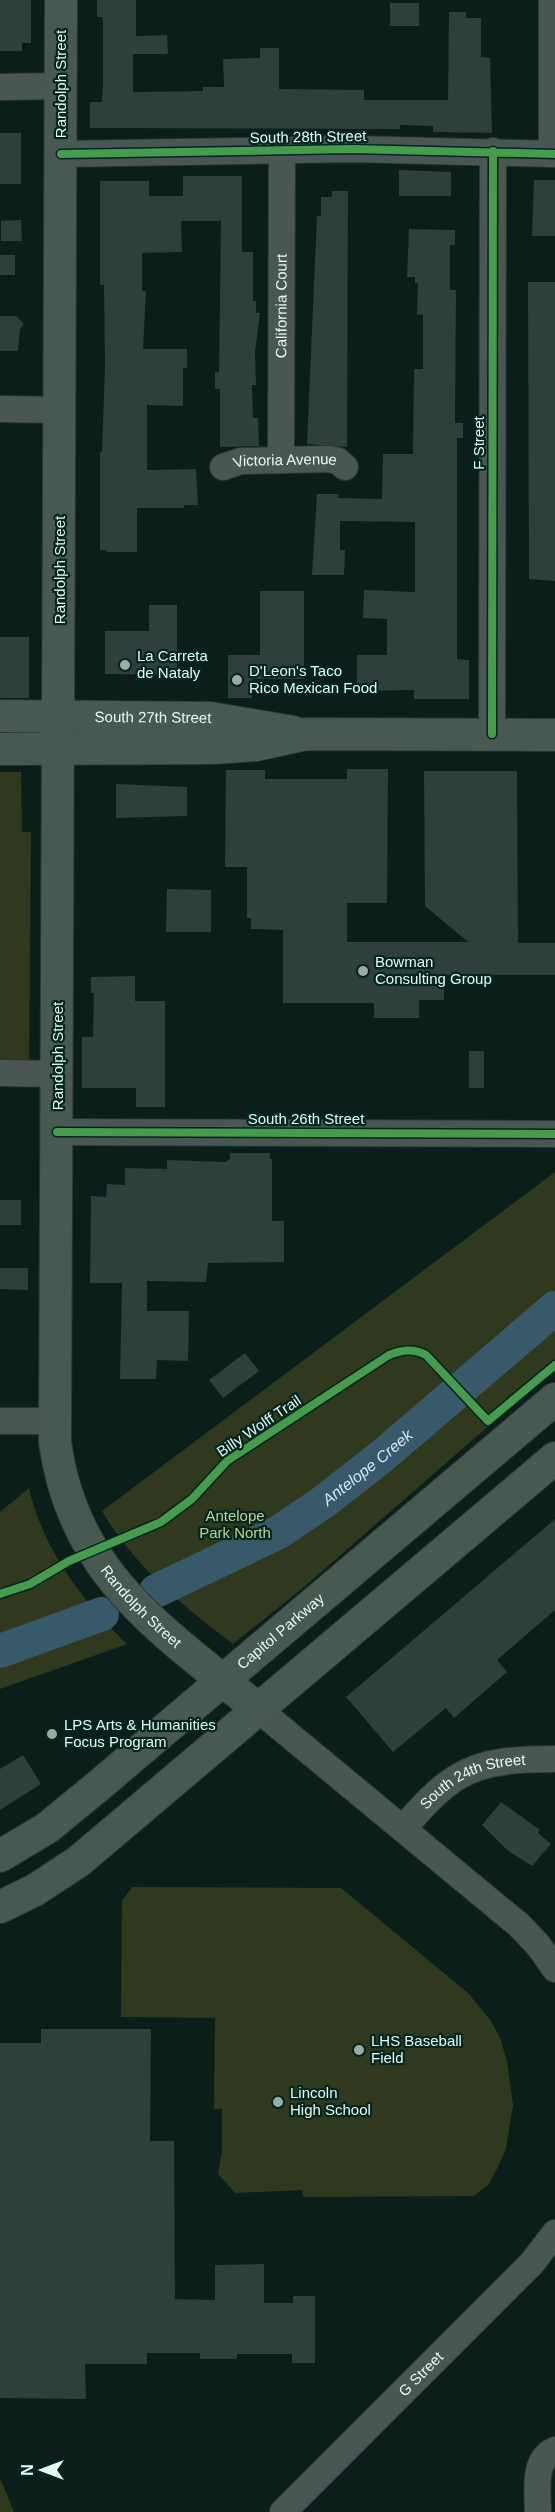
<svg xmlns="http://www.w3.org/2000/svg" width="555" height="2512" font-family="Arial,sans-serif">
  <rect width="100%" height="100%" fill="#0b1e1a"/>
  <path fill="#30391d" d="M0 772H21L22 832H31L29 1074 0 1073Z
    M555 1172V1368L304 1587 233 1644C182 1605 135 1567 102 1511Z
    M29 1488C42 1548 83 1602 127 1644L0 1689V1512Z
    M132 1887 341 1888 468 1993 491 2021 500 2038 507 2061 513 2105 506 2148 499 2165 489 2184 474 2196 303 2197 302 2190 235 2193 218 2174 222 2151V2109H214L215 2018 121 2017 122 1901Z
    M0 2478 14 2512H0Z"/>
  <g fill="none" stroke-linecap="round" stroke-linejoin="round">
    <g stroke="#37596a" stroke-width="34">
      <path id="s1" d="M156 1591 279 1532 322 1503 381 1457 555 1308"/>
      <path d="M0 1651 102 1614"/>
    </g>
  </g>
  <path fill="#2e3f3c" d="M0 0H31V43H22V51H0Z
    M97 0H136V36L167 35 168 54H133V92L203 91V87H224L223 59 260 58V48H279V89L364 90V100H448L449 12H466V18H481V57L490 58 492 133 433 132V126L400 125V129L90 128V102H102L103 84V20L102 17H97Z
    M390 3H419V26H390Z
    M0 133H21V184H0Z
    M399 170 451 172V196H399Z
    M183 176H242V252H253V301H256V313H260L255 351 256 385H252L253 418H258L259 446 220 447V389H215V372H219L221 221H181L182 252 142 253V291H146L143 349H187V368H183V406L147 405V470L196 469 198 505H184V508H137V552H106V550H100V452H102L105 366 104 285H100V181H149V196H183Z
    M534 180H555V236H532Z
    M332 191H348L347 447 307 444 317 216H321V197H332Z
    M21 220 22 241H1V221Z
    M409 229 455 230V245H450V290H456L455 419V423H463V438H457V659L469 660V699H414V690L359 691 357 687V655H387V619L363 618 364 590 415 592V522L340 521V550H345L344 575H312L317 494H338V498L382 499 383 454H413L414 369H423V315L417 314 418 283H415V277H407Z
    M0 255H15V275H0Z
    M528 282H555V581L529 579Z
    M0 316H16L24 324 20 329 18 351H0Z
    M260 591H304V679H252V698H228V655H260Z
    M149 605H177V675L105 674V631H149Z
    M0 637H29V698H0Z
    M347 769H388L387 903H347V942H468L425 906 424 771H517L518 943H555V975H444V1000H419V1018H374V1003H283V930L251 929V918H247V867H225L226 770H265V779H347Z
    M116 784 187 787V816L116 818Z
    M167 889 211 890V932H166Z
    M135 976V1001H165V1107H136V1088H82V1037H93L94 993H91V977Z
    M469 1051H484V1088H469Z
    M230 1153H270V1159H272V1221H284V1262L208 1263 206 1282 147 1281V1311H189L188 1361 157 1360 156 1379H120L122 1283H90L91 1196 106 1197 107 1184 125 1185V1168L167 1169V1160L225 1162 230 1159Z
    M0 1200H21V1225H0Z
    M0 1268H28V1290L0 1289Z
    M245 1353 259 1371 223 1398 209 1380Z
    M555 1519V1610L497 1660 507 1672 454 1718 446 1708 393 1752 346 1697Z
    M23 1755 41 1784 0 1810V1769Z
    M501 1802 540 1830 538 1833 551 1844 532 1866 507 1850 482 1825Z
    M41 2029H151L150 2141H174L175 2299 215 2300V2265L264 2264V2303H293V2296H315V2363H292V2354H237V2359H200V2353H147V2364H85L86 2399 0 2398V2043H41Z"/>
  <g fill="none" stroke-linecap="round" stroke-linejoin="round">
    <defs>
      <g id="minor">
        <path d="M552 0V154"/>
        <path d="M0 87 61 86"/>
        <path d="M61 154 353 149 555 154"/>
        <path d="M0 409 60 410"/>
        <path id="s2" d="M281 460 282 151"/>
        <path id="s3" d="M223 467 241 461 329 459 338 461 345 467"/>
        <path d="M492 734 493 151"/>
        <path d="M0 1073 58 1074"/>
        <path d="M57 1132 555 1134"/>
        <path d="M0 1421H55"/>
        <path d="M259 1710 519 1925 538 1945 555 1969"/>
        <path id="s4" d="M403 1829C453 1769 476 1759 555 1759"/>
        <path id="s5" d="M283 2512 532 2263 555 2233"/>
        <path d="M538 2512C538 2492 532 2460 555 2450"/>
      </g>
      <g id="major">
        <path id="s6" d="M61 0 55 1442C73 1576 163 1630 259 1710"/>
        <path id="s7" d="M0 716 210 718 293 732"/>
        <path d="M0 749 214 748 256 745 306 734 555 735"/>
        <path id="s8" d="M0 1856 47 1828 97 1787 555 1399"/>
        <path d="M0 1907 35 1890 79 1861 555 1458"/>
      </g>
    </defs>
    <use href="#minor" stroke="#2b3734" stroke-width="28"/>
    <use href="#major" stroke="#2b3734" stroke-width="34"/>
    <use href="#minor" stroke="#495653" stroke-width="26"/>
    <use href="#major" stroke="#475951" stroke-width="32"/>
    <defs>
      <path id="cycleway" d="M61 154 353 149 555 154
        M492 734 493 151
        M57 1132 555 1134
        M0 1594 30 1584 69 1561 161 1522 192 1499 227 1461 389 1355C402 1350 413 1348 426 1355L488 1421 555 1365"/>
    </defs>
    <use href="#cycleway" stroke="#03261f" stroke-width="11"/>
    <use href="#cycleway" stroke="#469c4c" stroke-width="8"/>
  </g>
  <g fill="#99aca6" stroke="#03261f" stroke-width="2">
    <circle cx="125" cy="665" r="6"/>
    <circle cx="237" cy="680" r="6"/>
    <circle cx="363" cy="971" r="6"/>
    <circle cx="52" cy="1734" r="6"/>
    <circle cx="359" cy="2050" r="6"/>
    <circle cx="278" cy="2102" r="6"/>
  </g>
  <g text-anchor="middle" stroke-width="4.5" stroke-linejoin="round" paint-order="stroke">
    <g font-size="15" fill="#e5f8f2" stroke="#03261f">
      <text transform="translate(61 84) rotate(-90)" y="5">Randolph Street</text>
      <text transform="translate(308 137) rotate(-1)" y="5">South 28th Street</text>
      <text dy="5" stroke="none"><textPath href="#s2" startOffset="154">California Court</textPath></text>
      <text transform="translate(479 443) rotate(-90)" y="5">F Street</text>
      <text dy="5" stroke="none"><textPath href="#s3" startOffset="63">Victoria Avenue</textPath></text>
      <text transform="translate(60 570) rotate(-90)" y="5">Randolph Street</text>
      <text dy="5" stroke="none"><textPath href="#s7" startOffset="153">South 27th Street</textPath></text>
      <text transform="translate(58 1056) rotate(-90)" y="5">Randolph Street</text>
      <text x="306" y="1124">South 26th Street</text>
      <text transform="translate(259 1426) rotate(-34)" y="5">Billy Wolff Trail</text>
      <text dy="5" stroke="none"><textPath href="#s6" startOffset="1632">Randolph Street</textPath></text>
      <text dy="5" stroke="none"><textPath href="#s8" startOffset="360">Capitol Parkway</textPath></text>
      <text dy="5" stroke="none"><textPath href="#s4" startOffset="88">South 24th Street</textPath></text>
      <text dy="5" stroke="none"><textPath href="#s5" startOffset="195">G Street</textPath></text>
    </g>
    <g font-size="15" fill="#e5f8f2" stroke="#03261f" text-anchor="start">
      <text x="137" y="661">La Carreta<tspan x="137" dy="17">de Nataly</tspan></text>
      <text x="249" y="676">D'Leon's Taco<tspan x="249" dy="17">Rico Mexican Food</tspan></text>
      <text x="375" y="967">Bowman<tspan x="375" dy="17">Consulting Group</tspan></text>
      <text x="64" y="1730">LPS Arts &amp; Humanities<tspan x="64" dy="17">Focus Program</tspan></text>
      <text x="371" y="2046">LHS Baseball<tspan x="371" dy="17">Field</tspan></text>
      <text x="290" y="2098">Lincoln<tspan x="290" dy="17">High School</tspan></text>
    </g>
    <g font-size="15" fill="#c0cf93" stroke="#03261f">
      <text x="235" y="1521">Antelope<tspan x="235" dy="17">Park North</tspan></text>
    </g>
    <g font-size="16" font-style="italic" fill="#cfe8f6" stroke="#03261f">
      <text dy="6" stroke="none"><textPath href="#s1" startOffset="246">Antelope Creek</textPath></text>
    </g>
  </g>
  <g transform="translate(42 2470) rotate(270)" stroke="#03261f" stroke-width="4.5" paint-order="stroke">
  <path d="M0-4.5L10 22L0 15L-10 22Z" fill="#e5f8f2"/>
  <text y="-9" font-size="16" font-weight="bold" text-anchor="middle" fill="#e5f8f2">N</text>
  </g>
</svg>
